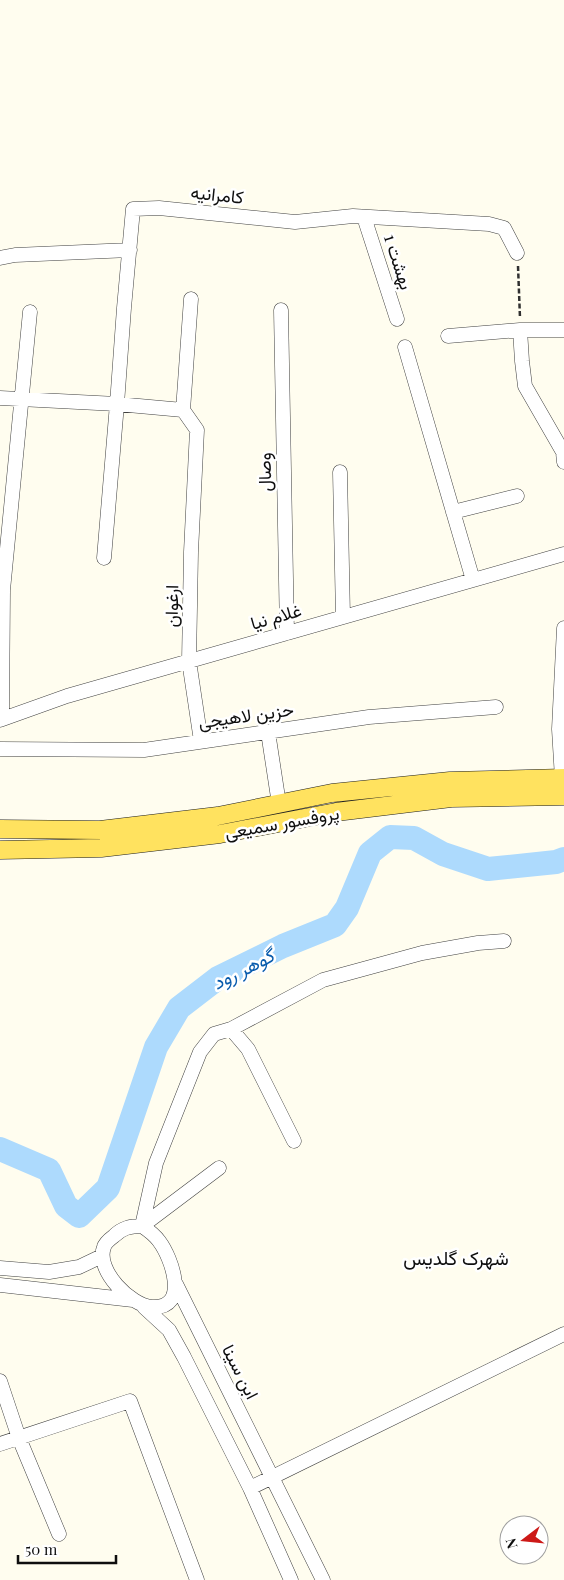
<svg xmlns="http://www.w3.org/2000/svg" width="564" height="1580" font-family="'Playfair Display',Vazirmatn,serif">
  <rect width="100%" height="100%" fill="#fffdef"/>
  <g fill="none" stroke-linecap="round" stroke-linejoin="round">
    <path stroke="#addafd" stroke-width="24" d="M0 1149 49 1170 66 1206 79 1216 108 1188 156 1047 179 1008 218 978 283 946 335 925 347 908 370 853 390 837 414 838 443 854 488 869 556 862 564 859"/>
    <defs>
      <path id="minor" d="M364 217 397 319
        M0 258 15 255 130 250
        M281 310 287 633
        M520 330 522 361 525 386 563 452 564 462
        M448 336 520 330H564
        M405 347 473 580
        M0 398 117 404 124 308 133 209 159 208 295 222 353 216 489 224 504 228 517 253
        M183 410 197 430 191 552 189 661 201 741
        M340 472 343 617
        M453 512 517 496
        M104 558 117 404 183 410 191 299
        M0 586 3 590 2 719
        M3 590 30 312
        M0 720 67 696 564 554
        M268 732 279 804
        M0 749 144 750 369 717 496 707
        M562 778 559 729 564 628
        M231 1029 323 980 422 953 478 943 504 941
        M142 1226 156 1163 200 1052 214 1034 231 1029 248 1049 294 1141
        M142 1226C148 1230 154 1234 159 1241 172 1258 190 1309 152 1307 131 1306 95 1270 104 1247 105 1243 110 1239 114 1236 122 1228 130 1226 142 1226L219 1168
        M0 1268 49 1272 79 1267 102 1256
        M176 1284 323 1580
        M0 1285 133 1300
        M144 1307 169 1330 184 1357 250 1488 291 1580
        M0 1381 19 1438 59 1534
        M0 1444 130 1401 197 1580
        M250 1488 564 1334"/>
      <path id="major" d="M0 829 100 830 218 816 332 793 450 781 564 778
        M0 850 101 848 220 834 336 812 451 798 564 796"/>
    </defs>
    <use href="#minor" stroke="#414141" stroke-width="15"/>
    <use href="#major" stroke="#1f1f1f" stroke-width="19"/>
    <path stroke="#303030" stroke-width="2.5" stroke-dasharray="5 2.5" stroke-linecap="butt" d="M518 266 520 318"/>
    <use href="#minor" stroke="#fff" stroke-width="14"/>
    <use href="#major" stroke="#ffe25f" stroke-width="18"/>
  </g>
  <g text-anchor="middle" stroke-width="5" stroke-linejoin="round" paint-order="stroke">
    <g font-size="18" fill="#0e0e0e" stroke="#fff">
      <text transform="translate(217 195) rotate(6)" y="6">کامرانیه</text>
      <text transform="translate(398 262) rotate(72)" y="6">بهشت 1</text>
      <text transform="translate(265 472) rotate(-91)" y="6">وصال</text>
      <text transform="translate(172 606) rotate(-89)" y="6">ارغوان</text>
      <text transform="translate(276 617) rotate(-16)" y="6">غلام نیا</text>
      <text transform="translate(246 716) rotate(-8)" y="6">حزین لاهیجی</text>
      <text transform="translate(282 823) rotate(-10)" y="6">پروفسور سمیعی</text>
      <text transform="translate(240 1372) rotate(63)" y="6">ابن سینا</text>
    </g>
    <g font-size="19" font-style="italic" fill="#095cad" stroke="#fff">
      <text transform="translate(243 969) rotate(-27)" y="7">گوهر رود</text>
    </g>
    <g font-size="19" fill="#0e0e0e" stroke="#fff">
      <text x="456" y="1265">شهرک گلدیس</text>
    </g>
  </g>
  <g transform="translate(524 1540) rotate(254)"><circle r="24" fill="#ffffff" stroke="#9f9f9f"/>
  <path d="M0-4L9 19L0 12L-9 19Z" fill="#cd1917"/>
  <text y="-8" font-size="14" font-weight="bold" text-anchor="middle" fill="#0e0e0e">N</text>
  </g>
  <path d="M18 1555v8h98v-8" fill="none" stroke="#0e0e0e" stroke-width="2.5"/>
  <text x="25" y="1555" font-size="15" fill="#0e0e0e" stroke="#ffffff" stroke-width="4" paint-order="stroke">50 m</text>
</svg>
